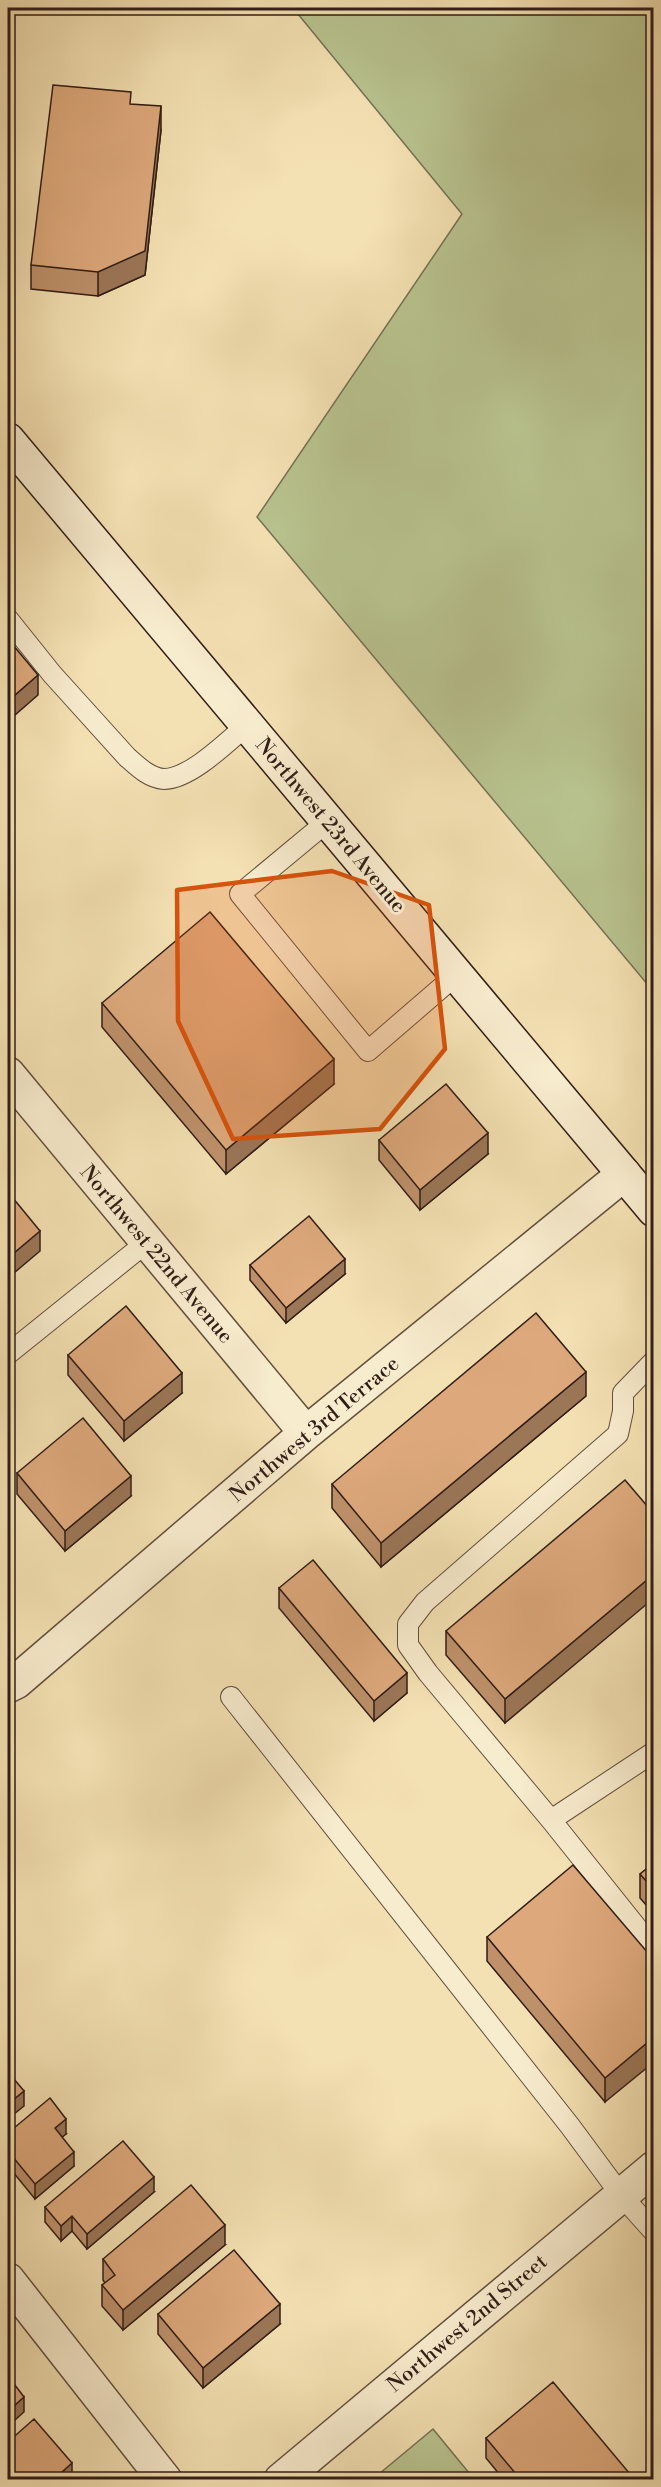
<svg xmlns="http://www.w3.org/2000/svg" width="661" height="2487" font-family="'Libre Bodoni',serif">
  <rect width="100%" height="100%" fill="#f4e1b3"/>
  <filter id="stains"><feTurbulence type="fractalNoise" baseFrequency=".00333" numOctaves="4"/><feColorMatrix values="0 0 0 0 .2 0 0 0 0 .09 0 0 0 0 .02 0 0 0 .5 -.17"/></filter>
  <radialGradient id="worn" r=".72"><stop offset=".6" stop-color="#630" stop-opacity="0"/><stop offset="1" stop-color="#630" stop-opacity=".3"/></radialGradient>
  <path fill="#b8c38f" stroke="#747052" stroke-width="1.5" d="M293 8H653V991L257 517 462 214Z
    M433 2429 474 2479H373Z"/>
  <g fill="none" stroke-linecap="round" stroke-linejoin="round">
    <defs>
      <path id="service" d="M8 619 52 674 127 757C137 766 149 778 164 779 190 779 227 742 247 725
        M328 821 240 894 368 1051 456 975
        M8 1354 147 1242
        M654 1361 623 1393V1411L618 1434 425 1602 408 1624V1645L428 1673 551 1820 654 1752
        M231 1697 570 2126 621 2195 654 2232
        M551 1820 654 1949"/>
      <path id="minor" d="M8 1074 306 1433
        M8 1686 16 1682 306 1433 624 1174
        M8 2280 165 2480
        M281 2480 654 2168"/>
      <path id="secondary" d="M8 440 654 1210"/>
    </defs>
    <use href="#service" stroke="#614e3d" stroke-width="22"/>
    <use href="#minor" stroke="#614e3d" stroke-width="36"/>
    <use href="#secondary" stroke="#301d16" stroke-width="36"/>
    <use href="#service" stroke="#f8ecce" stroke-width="20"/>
    <use href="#minor" stroke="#f8ecce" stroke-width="33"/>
    <use href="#secondary" stroke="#f8ecce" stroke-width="33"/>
  </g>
  <path fill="#be916b" stroke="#301d16" stroke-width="1.5" d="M161 130 145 275 98 296 31 289V265Z
    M102 1003 334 1084 226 1174 102 1027Z
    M379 1140 488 1154 420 1210 379 1160Z
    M250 1265 345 1274 286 1323 250 1280Z
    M68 1355 182 1393 124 1441 68 1375Z
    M586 1396 381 1567 332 1508V1484Z
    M17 1473 131 1496 65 1551 17 1494Z
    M654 1514 505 1723 446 1655V1631Z
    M279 1588 407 1693 374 1721 279 1608Z
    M654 1863V1914L640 1898V1874Z
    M487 1937 654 1960 605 2102 487 1961Z
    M8 2133 66 2134 62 2137 74 2166 35 2199 8 2166Z
    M154 2192 87 2249 72 2231 61 2241 45 2222V2207Z
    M225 2245 123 2330 102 2306V2285L105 2283 103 2280V2259Z
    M158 2314 280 2324 203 2388 158 2334Z
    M486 2438 635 2480H504L486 2458Z
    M8 2442 72 2478 8 2480Z"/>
  <path fill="#9b7657" stroke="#301d16" stroke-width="1.5" d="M161 106V130L145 275 98 296V272Z
    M38 675V695L8 721V701Z
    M334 1059V1084L226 1174V1150Z
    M488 1133V1154L420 1210V1190Z
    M40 1231V1251L8 1278V1258Z
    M345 1259V1274L286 1323V1308Z
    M586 1372V1396L381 1567V1543Z
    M182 1373V1393L124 1441V1421Z
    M131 1476V1496L65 1551V1531Z
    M10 1513V1533L8 1535V1515Z
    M654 1574V1598L505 1723V1699Z
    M407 1673V1693L374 1721V1701Z
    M654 2037V2062L605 2102V2078Z
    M14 2056V2071L8 2076V2061Z
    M24 2091V2106L8 2119V2104Z
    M66 2119V2134L55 2143V2128Z
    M74 2152V2166L35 2199V2184Z
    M154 2177V2192L87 2249V2234Z
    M72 2216V2231L61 2241V2226Z
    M225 2225V2245L123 2330V2310Z
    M280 2304V2324L203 2388V2368Z
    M24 2397V2412L8 2426V2411Z
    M72 2463V2478L70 2480H53Z"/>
  <path fill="#dda97c" stroke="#301d16" stroke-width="1.5" d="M53 85 131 92 130 104 161 106 145 251 98 272 31 265Z
    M8 639 38 675 8 701Z
    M210 912 334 1059 226 1150 102 1003Z
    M446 1084 488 1133 420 1190 379 1140Z
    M8 1192 40 1231 8 1258Z
    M309 1216 345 1259 286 1308 250 1265Z
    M126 1306 182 1373 124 1421 68 1355Z
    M536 1313 586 1372 381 1543 332 1484Z
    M83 1418 131 1476 65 1531 17 1473Z
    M625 1480 654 1514V1574L505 1699 446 1631Z
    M313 1560 407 1673 374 1701 279 1588Z
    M654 1863V1890L640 1874Z
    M573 1865 654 1960V2037L605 2078 487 1937Z
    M8 2048 14 2056 8 2061Z
    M8 2072 24 2091 8 2104Z
    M50 2098 66 2119 55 2128 74 2152 35 2184 8 2151V2133Z
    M123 2141 154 2177 87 2234 72 2216 61 2226 45 2207Z
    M191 2185 225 2225 123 2310 102 2285 115 2275 103 2259Z
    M234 2250 280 2304 203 2368 158 2314Z
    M8 2376 24 2397 8 2411Z
    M553 2382 635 2480H521L486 2438Z
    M34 2419 72 2463 53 2480H8L14 2474 8 2466V2442Z"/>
  <path fill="#d6530d" fill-opacity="0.2" stroke="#d6530d" stroke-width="4.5" stroke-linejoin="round" d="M332 871 429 905 445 1049 380 1129 233 1139 178 1021 177 890Z"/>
  <g text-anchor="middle" stroke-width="6" stroke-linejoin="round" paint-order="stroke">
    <g font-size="21" fill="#301d16" stroke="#f8ecce">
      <text transform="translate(331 825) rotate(50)" y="7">Northwest 23rd Avenue</text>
      <text transform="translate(157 1254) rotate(50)" y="7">Northwest 22nd Avenue</text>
      <text transform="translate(314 1429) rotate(-40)" y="7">Northwest 3rd Terrace</text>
      <text transform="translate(467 2323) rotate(-40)" y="7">Northwest 2nd Street</text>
    </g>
  </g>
  <rect width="661" height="2487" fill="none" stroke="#f4e1b3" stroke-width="30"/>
  <rect x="9" y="9" width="643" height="2469" fill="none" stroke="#301d16" stroke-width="3"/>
  <rect x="15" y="15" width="631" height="2457" fill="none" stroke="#301d16" stroke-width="1.5"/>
  <rect width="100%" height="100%" filter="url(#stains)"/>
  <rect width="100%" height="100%" fill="url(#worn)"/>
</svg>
